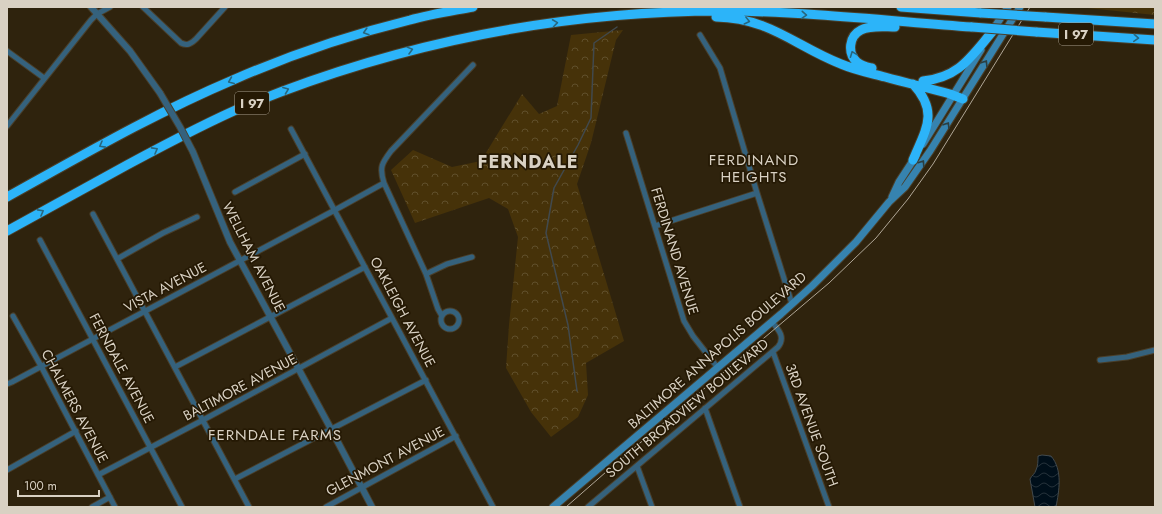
<svg xmlns="http://www.w3.org/2000/svg" width="1162" height="514" font-family="Jost,sans-serif">
  <defs>
    <pattern id="forest-crowns" width="20" height="18" patternUnits="userSpaceOnUse"><rect width="20" height="18" fill="#463209"/><path d="M2 6a3 3 0 1 1 6 0M12 15a3 3 0 1 1 6 0" fill="none" stroke="#604f2b"/></pattern>
    <pattern id="water-waves" width="16" height="10" patternUnits="userSpaceOnUse"><rect width="16" height="10" fill="#000f1a"/><path d="M0 5q4-4 8 0t8 0" fill="none" stroke="#25313a"/></pattern>
  </defs>
  <rect width="100%" height="100%" fill="#2f230d"/>
  <path fill="url(#forest-crowns)" d="M1078 7H1155V15Z
    M623 30 616 40 591 143 577 184 624 341 586 363 588 395 578 417 551 437 531 412 506 368 509 325 518 237 508 209 489 198 415 223 391 170 413 150 452 167 481 161 522 94 539 114 557 106 571 35Z"/>
  <path fill="url(#water-waves)" stroke="#41494d" d="M1042 455 1051 456C1063 470 1059 491 1056 507H1035L1030 479C1032 475 1035 474 1036 470 1038 466 1038 461 1038 456Z"/>
  <g fill="none" stroke-linecap="round" stroke-linejoin="round">
    <path stroke="#41494d" stroke-width="1.5" d="M577 391 568 325 546 233 554 188 578 145 591 118 594 43 617 27"/>
    <defs>
      <path id="minor" d="M143 7 181 43C187 46 191 44 196 39L225 7
        M700 35 720 68 757 193 792 304
        M7 51 44 78
        M7 126 91 20 97 14 110 7
        M291 129 493 507
        M626 133 684 321 693 336 718 368
        M235 192 305 154
        M93 214 249 507
        M655 226 757 193
        M40 240 182 507
        M117 259 163 233 197 217
        M426 274 447 264 472 257
        M441 320a9 9 0 1 1 18 0a9 9 0 1 1-18 0Z
        M13 316 41 366 115 507
        M442 316 438 309 426 274 384 183C379 167 382 163 391 151L473 65
        M773 352 829 507
        M1100 360 1127 357 1155 350
        M175 367 365 267
        M7 384 12 382 335 210 384 183
        M705 408 740 507
        M637 466 652 507
        M7 470 76 431
        M98 475 203 420 392 318
        M235 479 426 380
        M92 507 110 497
        M326 507 456 436
        M588 507 778 347C786 337 778 329 772 322"/>
      <path id="tertiary" d="M91 7 130 51 160 93
        M193 152 230 242 331 429 372 507"/>
      <path id="secondary" d="M992 31 1008 7
        M923 144 981 50
        M892 197 899 182 916 156
        M553 507 781 314 812 286 856 242 889 202 905 187 930 151 1020 7"/>
      <path id="motorway" d="M901 7 981 13
        M716 17C770 18 795 46 841 64 855 70 870 73 885 77 907 83 928 88 950 94L963 99
        M1045 17 1155 24
        M1036 32 1155 40
        M872 68C867 67 861 66 857 62 847 53 849 36 861 30 871 25 885 27 895 27
        M923 81C959 77 970 58 992 32
        M913 84C939 112 926 129 913 160
        M7 197C81 156 155 113 233 80 290 55 349 35 410 20 431 14 452 11 473 7
        M7 231C47 209 87 187 127 165 166 144 205 123 245 106 398 43 563 10 729 11 810 12 891 21 972 27"/>
    </defs>
    <use href="#minor" stroke="#4a3f2a" stroke-width="7"/>
    <use href="#tertiary" stroke="#4a3f2a" stroke-width="8"/>
    <use href="#secondary" stroke="#4a3f2a" stroke-width="9"/>
    <use href="#motorway" stroke="#4a3f2a" stroke-width="11"/>
    <use href="#minor" stroke="#35627d" stroke-width="5"/>
    <use href="#tertiary" stroke="#35627d" stroke-width="6"/>
    <use href="#secondary" stroke="#3683af" stroke-width="7"/>
    <use href="#motorway" stroke="#2cb4f9" stroke-width="9"/>
    <path stroke="#afa696" stroke-width="1" d="M566 507 614 465 829 283 876 238 908 199 933 164 1030 7"/>
    <defs>
      <path id="tertiary-bridge" d="M160 93 180 127 193 152"/>
      <path id="motorway-bridge" d="M981 13 1045 17
        M972 27 1036 32"/>
    </defs>
    <use href="#tertiary-bridge" stroke="#4a3f2a" stroke-width="8" stroke-linecap="butt"/>
    <use href="#motorway-bridge" stroke="#4a3f2a" stroke-width="11" stroke-linecap="butt"/>
    <use href="#tertiary-bridge" stroke="#35627d" stroke-width="6"/>
    <use href="#motorway-bridge" stroke="#2cb4f9" stroke-width="9"/>
  </g>
  <defs><path id="oneway-chevron" d="M-2-3.5L2.5 0L-2 3.5" fill="none" stroke-width="1.6" stroke-linecap="round" stroke-linejoin="round"/></defs>
  <g stroke="#28667e">
    <use href="#oneway-chevron" transform="translate(804 15) rotate(4)"/>
    <use href="#oneway-chevron" transform="translate(747 21) rotate(14)"/>
    <use href="#oneway-chevron" transform="translate(555 23) rotate(-8)"/>
    <use href="#oneway-chevron" transform="translate(366 32) rotate(163)"/>
    <use href="#oneway-chevron" transform="translate(1136 38) rotate(4)"/>
    <use href="#oneway-chevron" transform="translate(410 50) rotate(-15)"/>
    <use href="#oneway-chevron" transform="translate(853 54) rotate(-111)"/>
    <use href="#oneway-chevron" transform="translate(231 81) rotate(157)"/>
    <use href="#oneway-chevron" transform="translate(286 90) rotate(-21)"/>
    <use href="#oneway-chevron" transform="translate(102 145) rotate(151)"/>
    <use href="#oneway-chevron" transform="translate(155 150) rotate(-29)"/>
    <use href="#oneway-chevron" transform="translate(41 212) rotate(-29)"/>
  </g>
  <g stroke="#2b3e40">
    <use href="#oneway-chevron" transform="translate(985 63) rotate(-58)"/>
    <use href="#oneway-chevron" transform="translate(947 125) rotate(-58)"/>
    <use href="#oneway-chevron" transform="translate(922 163) rotate(-56)"/>
  </g>
  <g text-anchor="middle" stroke-width="3.5" stroke-linejoin="round" paint-order="stroke">
    <g fill="#251904" stroke="#a39a8a" stroke-width="1">
      <rect x="1059" y="23" width="34" height="22" rx="3"/>
      <rect x="235" y="92" width="34" height="22" rx="3"/>
    </g>
    <g font-size="13" font-weight="bold" fill="#d9d1c3">
      <text x="1076" y="39">I 97</text>
      <text x="252" y="108">I 97</text>
    </g>
    <g font-size="14" fill="#d9d1c3" stroke="#251904">
      <text transform="translate(675 251) rotate(73)" y="5">FERDINAND AVENUE</text>
      <text transform="translate(254 257) rotate(63)" y="5">WELLHAM AVENUE</text>
      <text transform="translate(165 287) rotate(-28)" y="5">VISTA AVENUE</text>
      <text transform="translate(403 312) rotate(62)" y="5">OAKLEIGH AVENUE</text>
      <text transform="translate(717 350) rotate(-41)" y="5">BALTIMORE ANNAPOLIS BOULEVARD</text>
      <text transform="translate(122 368) rotate(62)" y="5">FERNDALE AVENUE</text>
      <text transform="translate(240 387) rotate(-28)" y="5">BALTIMORE AVENUE</text>
      <text transform="translate(75 406) rotate(62)" y="5">CHALMERS AVENUE</text>
      <text transform="translate(687 408) rotate(-40)" y="5">SOUTH BROADVIEW BOULEVARD</text>
      <text transform="translate(812 425) rotate(70)" y="5">3RD AVENUE SOUTH</text>
      <text transform="translate(385 461) rotate(-28)" y="5">GLENMONT AVENUE</text>
    </g>
    <g font-size="15" letter-spacing="1" fill="#d9d1c3" stroke="#251904">
      <text x="754" y="165">FERDINAND<tspan x="754" dy="17">HEIGHTS</tspan></text>
      <text x="275" y="440">FERNDALE FARMS</text>
    </g>
    <g font-size="18" font-weight="bold" letter-spacing="1" fill="#d9d1c3" stroke="#251904">
      <text x="528" y="168">FERNDALE</text>
    </g>
  </g>
  <rect width="1162" height="514" fill="none" stroke="#d9d1c3" stroke-width="16"/>
  <path d="M18 490v6h81v-6" fill="none" stroke="#d9d1c3" stroke-width="2"/>
  <text x="24" y="490" font-size="12" fill="#d9d1c3" stroke="#251904" stroke-width="3" paint-order="stroke">100 m</text>
</svg>
